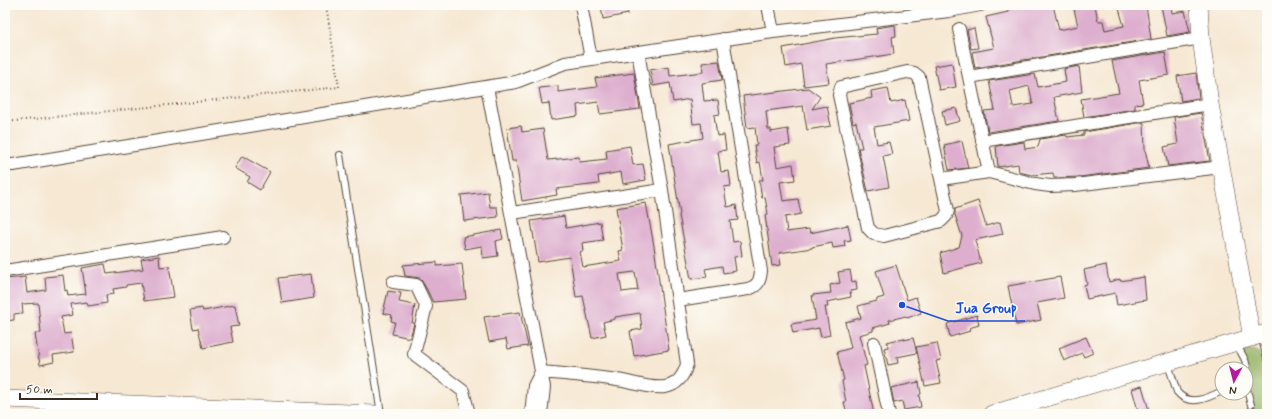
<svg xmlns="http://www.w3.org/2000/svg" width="1272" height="419" font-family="Mynerve,sans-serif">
  <rect width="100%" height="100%" fill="#fdfcf7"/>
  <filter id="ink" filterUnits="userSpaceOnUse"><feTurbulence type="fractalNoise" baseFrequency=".025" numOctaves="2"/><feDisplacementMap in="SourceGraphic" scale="8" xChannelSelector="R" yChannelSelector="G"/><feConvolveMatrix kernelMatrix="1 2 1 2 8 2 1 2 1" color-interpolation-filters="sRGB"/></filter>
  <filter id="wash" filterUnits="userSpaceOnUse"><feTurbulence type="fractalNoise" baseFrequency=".012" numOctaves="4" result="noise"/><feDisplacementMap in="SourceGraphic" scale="16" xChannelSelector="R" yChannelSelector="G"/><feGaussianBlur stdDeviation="0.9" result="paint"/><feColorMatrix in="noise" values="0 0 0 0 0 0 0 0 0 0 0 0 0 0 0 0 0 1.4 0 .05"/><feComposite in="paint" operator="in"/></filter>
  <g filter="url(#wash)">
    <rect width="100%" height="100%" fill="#f6e8d3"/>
    <path fill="#96b466" stroke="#686f42" d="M1244 349C1250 350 1258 350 1262 355 1270 366 1267 400 1267 414H1255L1246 382V369H1242L1239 356Z"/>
    <g id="blocks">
      <path fill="#ddaece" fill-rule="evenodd" d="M601 5H626L628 14 603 19Z
        M1037 5H1053L1059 30 1078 26 1073 5H1095L1098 21H1103L1105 30 1124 26 1118 5H1146L1151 39 975 68 972 52 994 48 986 17 1008 12V9Z
        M1161 5H1171L1172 13 1185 11 1190 32 1167 36Z
        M895 25 896 36 892 37 894 54 826 64 829 83 804 86 801 64 786 67 783 48 835 38 877 34 876 28Z
        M974 28 978 48 971 49 967 30Z
        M1165 52 1169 75 1139 80 1143 103 1135 104V109L1084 117 1081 99 1119 93 1112 61Z
        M719 61 722 80 702 83 704 101 718 100 720 114 714 115 717 136 724 135 726 150 718 151 721 172 729 171 731 186 724 187 727 207 736 205 738 220 730 221 733 242 740 241 742 256 734 257 736 271 723 273 722 266 705 269 707 277 691 279 679 215 680 214 669 144 703 138 701 123 693 124 690 99 673 102 670 83 653 86 650 70 669 67 670 76 703 72 702 63Z
        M952 63 956 87 939 90 934 66Z
        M1079 66 1082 92 1054 97 1059 121 988 132 984 111 995 110 989 81 1035 74 1038 87 1066 82 1064 69ZM1029 86 1033 104 1013 107 1010 91Z
        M634 73 640 109 600 114 598 102 577 105 578 116 551 120 549 103 542 104 539 88 558 86V92L597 87 595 78Z
        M1196 73 1199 98 1181 101 1177 76Z
        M808 88 820 97 812 109 827 106 831 126 807 130 803 106 766 111 768 129H771V132L788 129 790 145 774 147 777 167 793 164 795 180 780 182 783 201 798 199 801 214 785 217 787 232 809 229 810 233 848 225 851 240 844 241 845 246 833 248 832 243 812 247V248L779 253 781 265 772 266 765 215 768 214 765 197 762 198 759 180H763L760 162 757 163 754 145H757L755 127 747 128 743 96Z
        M888 88 891 103 905 100 909 121 874 127 877 144 889 142 892 154 883 156 889 187 868 191 858 148H862L856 122 853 123 849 103 872 98 871 91Z
        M956 108 960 121 945 125 942 111Z
        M1201 113 1210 161 1168 166 1164 147 1178 144 1174 117Z
        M1138 123H1144L1145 149 1149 168 1080 177 1054 178 1053 173 1032 175 1019 172 1018 164 998 167 996 146 1024 142 1025 149 1038 147 1040 139 1066 135 1067 137 1084 135V132Z
        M521 126 522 132 543 129 548 160 579 157 580 162 607 159 606 150 630 146 633 165 643 164 646 180 623 184 621 172 598 176 599 184 556 189 557 195 522 201 516 161H512L507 128Z
        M962 141 968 168 949 170 944 145Z
        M242 156 270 172 260 190 247 182 250 177 235 168Z
        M488 192 490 207H497L498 217 464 221 461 195Z
        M978 201 986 226 1000 222 1003 234 975 240 981 263 944 273 940 253 959 247 962 236 955 215V209Z
        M646 203 654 246 669 350 634 356 630 331 642 329 640 313 615 317V319L603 322 606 335 592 338 583 296 576 297 570 257 538 262 531 221 564 216 566 228 600 222 603 240 582 243 583 251 580 252 583 267 621 261 619 251 623 250 616 208ZM635 272 638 290 622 292 619 274Z
        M501 230 503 239 496 241 498 256 483 258 482 246 465 249 463 237Z
        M159 256 160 267 169 266 174 297 144 301 141 283 126 285V287L113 289 114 294 106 295 107 303 88 306 87 302 71 304 73 315 61 317 64 334 71 333 74 352 53 355 54 362 40 365 35 334 41 333 38 303 22 304 23 313 14 314V320L5 321V279L25 277 27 293 46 290 45 277 63 275 65 291 67 290 68 296 86 294 82 268 105 264 107 274 143 269 141 259Z
        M437 262V266L462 264 466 299 433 302 426 288 420 278 405 276 403 265Z
        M896 265 907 300 916 297 921 313 907 318 906 316 889 320 890 323 873 328V331L859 335 867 365 864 366 874 414H847L844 402H846L842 381 844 380 837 352 851 348 845 322 861 318 858 306 877 301V299L884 297 876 271Z
        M1106 265 1109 282 1120 279V281L1144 277 1146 300 1117 305 1115 293 1087 299 1084 285 1087 284 1084 270Z
        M850 270 852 282 856 281 857 290 850 291 851 297 827 302 828 307H825L830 335 821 337 819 328 793 333 791 324 816 320 812 295 831 293 830 285 840 283 838 272Z
        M311 274 314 298 282 303 278 278Z
        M1060 277 1064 298 1037 303 1041 320 1016 325 1008 286Z
        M388 291 401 293 399 302 415 305 412 323H414L410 338 392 334 395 322 391 321 392 315 383 313Z
        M235 305 239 326 230 327 233 342 203 348 198 328 193 329 190 310 202 308 203 311Z
        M520 312 528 346 508 349 506 339 489 342 484 317Z
        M977 315 979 325 969 328 970 331 950 337 947 324Z
        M1086 337 1093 353 1084 357 1082 353 1064 361 1059 348Z
        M904 338V340L913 338 917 353 897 357 898 363 888 365 884 348 888 347 887 342Z
        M937 343 941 360 936 361 941 383 925 386 916 347Z
        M919 382 921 394 919 395 921 407 904 410 902 401 894 403 891 388Z
        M1142 386 1150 414H1139L1132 389Z"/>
    </g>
  </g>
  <g filter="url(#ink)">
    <use href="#blocks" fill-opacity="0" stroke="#574639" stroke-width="1"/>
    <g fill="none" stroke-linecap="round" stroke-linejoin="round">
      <defs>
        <path id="lane" d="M340 155 381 414
          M1261 336 1267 358
          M1236 344C1241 353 1250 364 1246 375
          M1168 364 1177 392C1189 407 1208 398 1222 391
          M1246 386 1251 405"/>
        <path id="street" d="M581 5 591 59
          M768 5 773 32
          M959 29 969 77
          M907 72 914 73 919 77 948 211 946 216 941 221 884 236 874 234 868 228 839 95 841 87Z
          M487 87 544 387 541 414
          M982 141 1210 104
          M5 165H13L516 82 565 63 773 32 949 11 980 5
          M989 172 969 77 1201 38
          M941 179 989 172 1035 184 1050 186 1075 185 1221 167
          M512 213 662 190
          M5 271 223 237
          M393 282 416 285 426 306 414 354 463 391 469 414
          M678 300 748 289C758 286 760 281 761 271L723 39
          M874 343 889 414
          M541 372C566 374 592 376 617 380 632 382 650 389 665 387 678 385 684 375 687 364L662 190 638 52
          M531 414 534 386 541 372"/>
        <path id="secondary" d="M1199 5 1201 38 1210 104 1252 338
          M5 399 375 414
          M992 414 1267 333"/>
      </defs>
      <use href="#lane" stroke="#574639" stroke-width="8"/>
      <use href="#street" stroke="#574639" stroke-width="14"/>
      <use href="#secondary" stroke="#574639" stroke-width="18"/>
      <path stroke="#574639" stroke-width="2" stroke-dasharray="1 3" stroke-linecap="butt" d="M5 122 339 87 326 5"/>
      <use href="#lane" stroke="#fff" stroke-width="6"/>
      <use href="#street" stroke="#fff" stroke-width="12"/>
      <use href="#secondary" stroke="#fff" stroke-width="17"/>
    </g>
  </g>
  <path fill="none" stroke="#1d4ed8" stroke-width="1.5" d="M902 305L948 321H1025"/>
  <circle fill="#1d4ed8" stroke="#fdfcf7" stroke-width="1.5" cx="902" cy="305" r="4"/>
  <g font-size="15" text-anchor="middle" font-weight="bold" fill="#1d4ed8" stroke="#fdfcf7" stroke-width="3" stroke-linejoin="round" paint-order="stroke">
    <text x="986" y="313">Jua Group</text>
  </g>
  <rect width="1272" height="419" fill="none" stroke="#fdfcf7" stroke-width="20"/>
  <g transform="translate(1234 381) rotate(187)"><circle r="19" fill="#fdfcf7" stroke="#afa8a0"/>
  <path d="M0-3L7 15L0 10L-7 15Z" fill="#b5179e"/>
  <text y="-6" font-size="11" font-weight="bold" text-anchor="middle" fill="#3b2a1e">N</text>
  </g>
  <path d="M20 393v6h77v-6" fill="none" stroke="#3b2a1e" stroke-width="2"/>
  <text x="26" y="393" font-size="12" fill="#3b2a1e" stroke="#fdfcf7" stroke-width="3" paint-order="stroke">50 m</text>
</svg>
